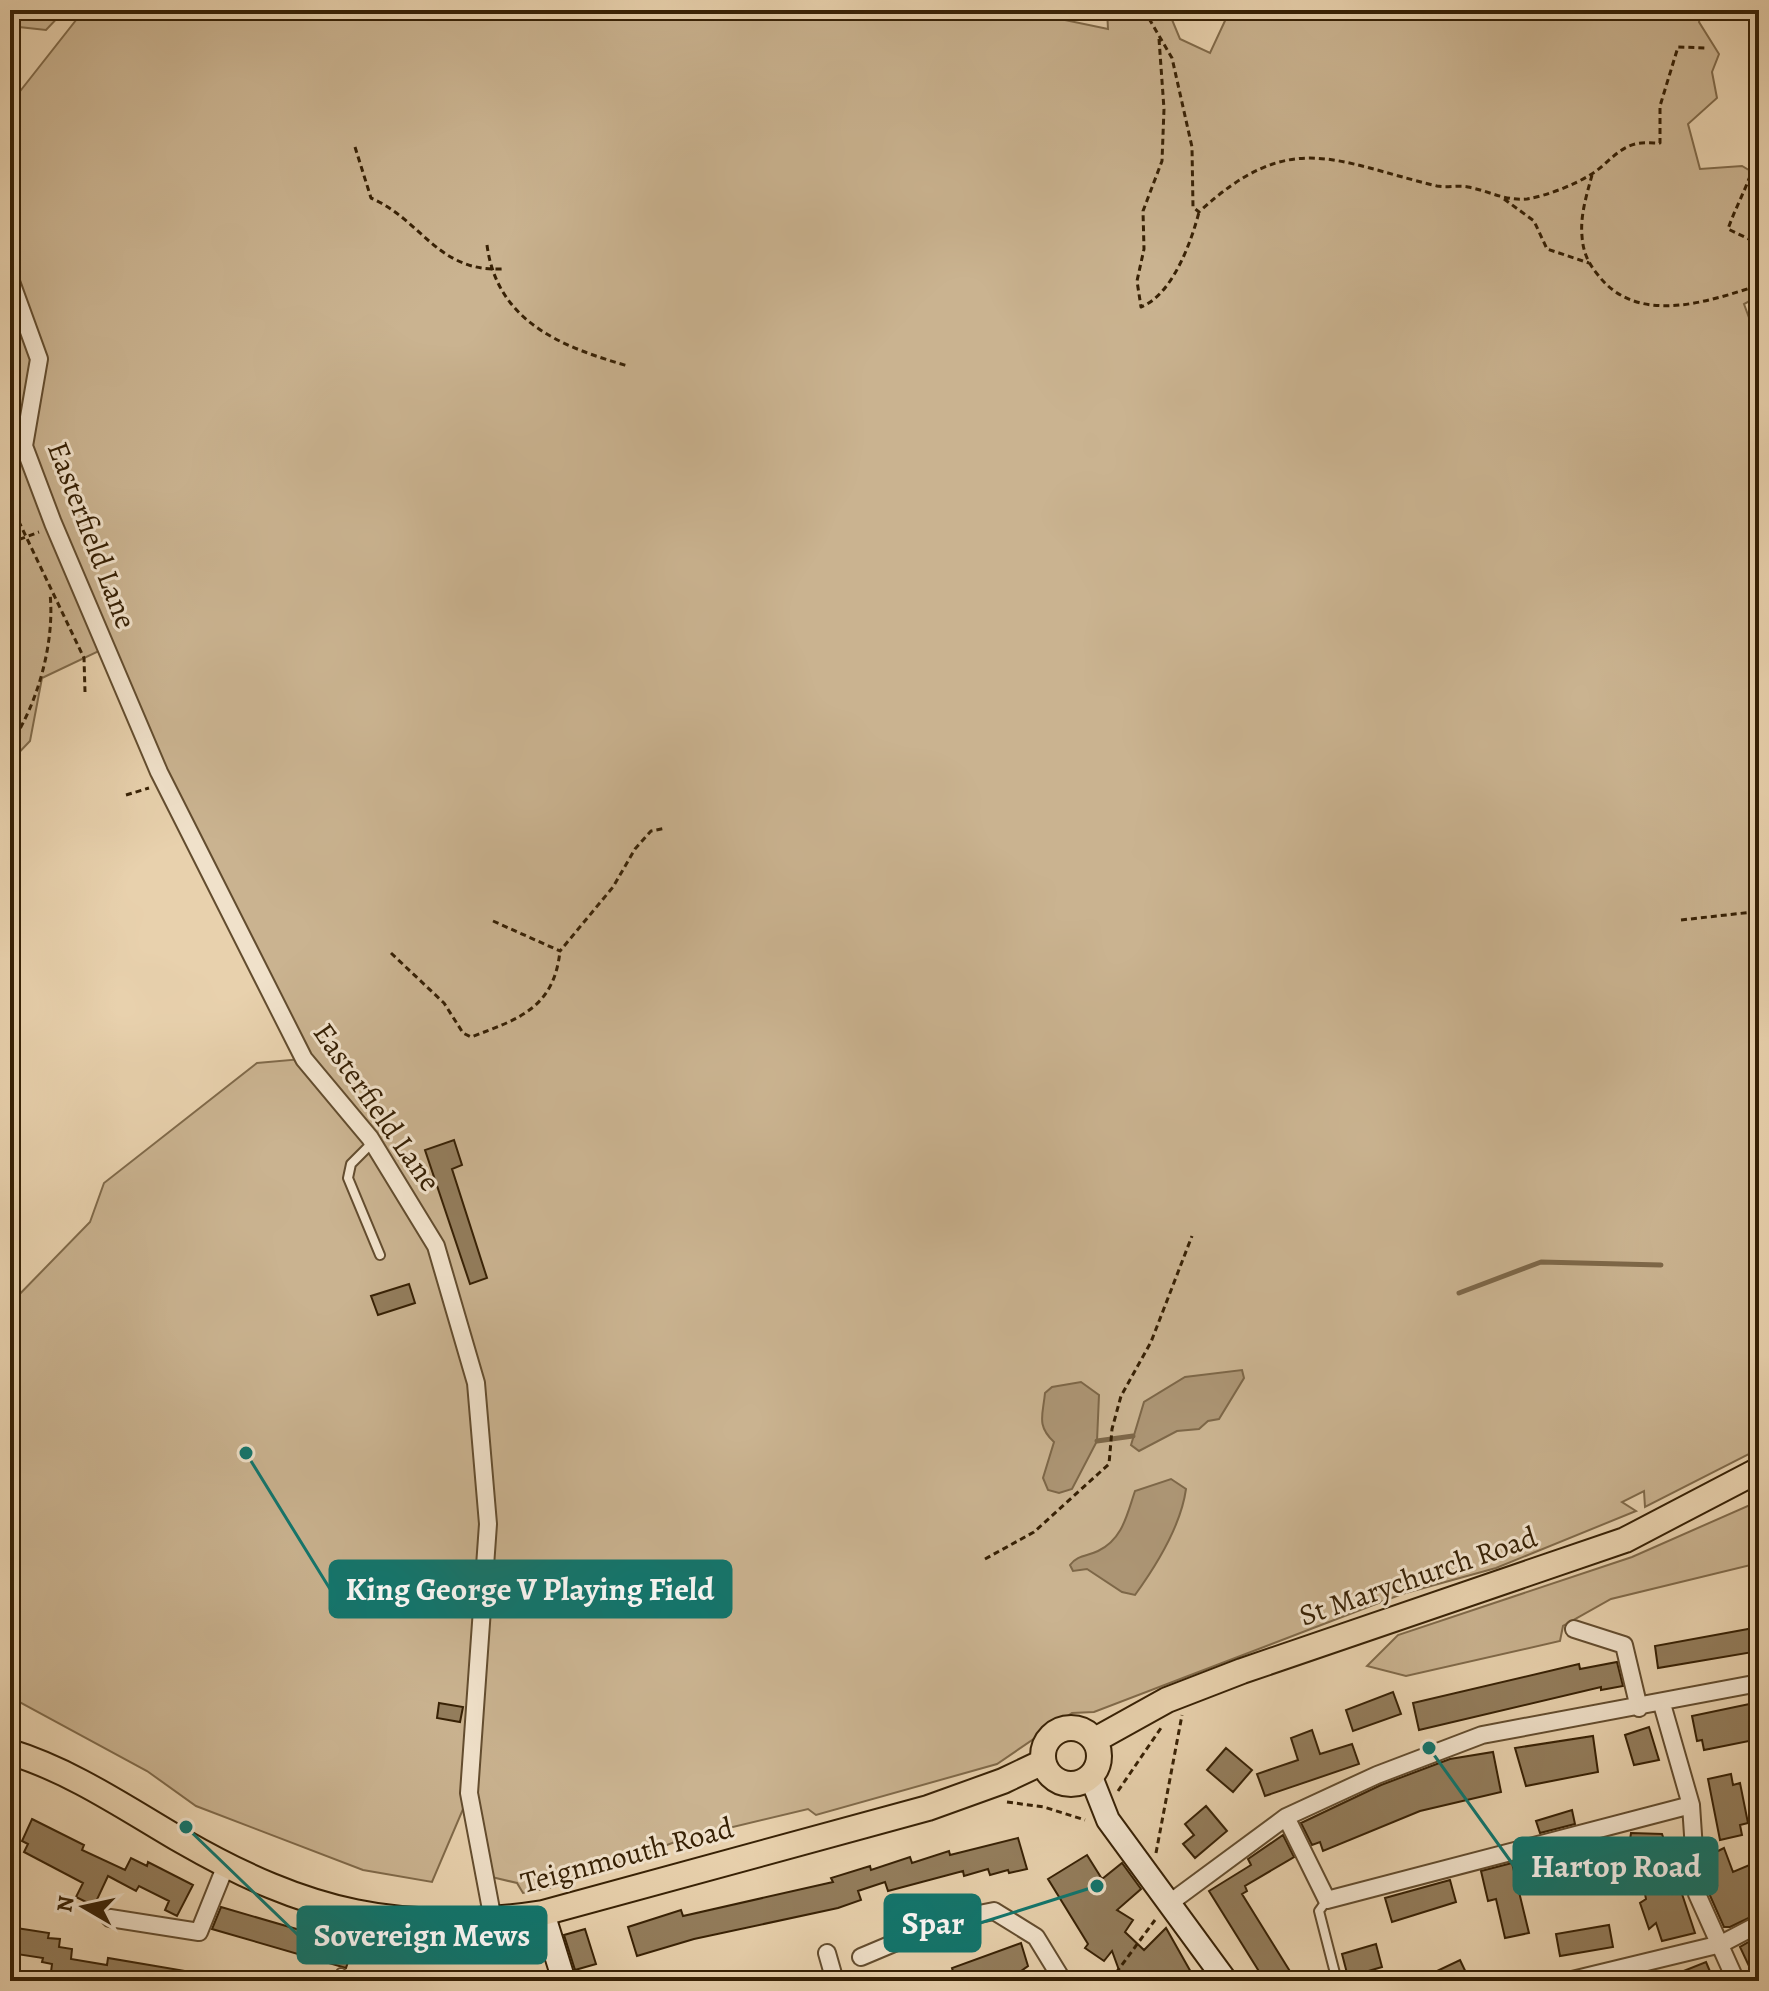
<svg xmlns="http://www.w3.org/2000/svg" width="1769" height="1991" font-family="Alegreya,serif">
  <rect width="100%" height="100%" fill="#e8d1ad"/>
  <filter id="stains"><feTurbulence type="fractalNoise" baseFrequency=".0025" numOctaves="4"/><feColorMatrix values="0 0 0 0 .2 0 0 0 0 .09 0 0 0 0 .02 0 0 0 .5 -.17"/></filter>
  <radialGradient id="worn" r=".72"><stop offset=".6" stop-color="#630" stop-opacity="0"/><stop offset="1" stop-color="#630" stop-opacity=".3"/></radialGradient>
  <path fill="#cab390" stroke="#806a4a" stroke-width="2" d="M10 10H65L46 30 10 26Z
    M84 10H1017L1108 29 1107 10H1168L1180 39 1210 53 1230 10H1702L1699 22 1719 54 1712 72 1717 98 1688 124 1700 169 1742 166 1759 176V296L1744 304 1759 345V1449L1645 1507 1644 1491 1622 1502 1636 1511 1496 1568 1402 1594 1094 1712 1072 1713 997 1764 816 1815 808 1809 683 1839 554 1887 523 1893 517 1883 483 1875 469 1795 432 1882 363 1870 196 1806 147 1771 10 1697V1304L90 1222 104 1183 257 1063 303 1059 105 648 42 678 30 741 10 762V104Z
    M1759 1501V1563L1611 1599 1563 1626 1560 1641 1406 1676 1367 1666 1398 1635 1632 1557Z"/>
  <path fill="#ac9574" stroke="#7d6748" stroke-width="2" d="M1242 1370 1244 1378 1219 1419 1208 1421 1199 1429 1177 1431 1139 1451 1131 1445 1144 1402 1185 1377Z
    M1081 1382 1099 1395 1097 1441 1072 1489 1059 1493 1048 1490 1043 1478 1054 1442C1036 1425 1043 1415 1045 1393L1052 1387Z
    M1171 1479 1186 1489C1181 1525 1156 1566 1135 1595L1122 1592 1087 1569 1073 1571 1070 1565C1077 1555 1088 1556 1098 1551 1123 1539 1127 1514 1135 1491Z"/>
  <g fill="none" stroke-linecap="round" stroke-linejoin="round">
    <path stroke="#7d6748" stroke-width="5" d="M1459 1293 1541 1262 1661 1265
      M1097 1441 1133 1436"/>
  </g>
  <path fill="#937d5c" stroke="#372105" stroke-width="2" d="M454 1140 462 1165 452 1169 487 1278 470 1284 425 1150Z
    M409 1284 415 1303 378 1315 371 1296Z
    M1759 1627V1651L1658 1668 1655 1646Z
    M1617 1662 1623 1686 1601 1690V1687L1419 1730 1413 1703 1579 1664 1580 1669Z
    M1393 1692 1401 1714 1353 1731 1346 1710Z
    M1759 1702V1739L1704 1750 1702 1740 1697 1741 1692 1716Z
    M439 1703 463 1707 460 1722 437 1718Z
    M1649 1727 1659 1760 1634 1765 1625 1735Z
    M1312 1730 1320 1754 1352 1744 1359 1764 1265 1796 1257 1774 1298 1760 1291 1738Z
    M1593 1736 1598 1772 1526 1786 1515 1748Z
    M1226 1748 1252 1770 1233 1792 1207 1770Z
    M1493 1752 1501 1792 1420 1811 1323 1851 1320 1842 1312 1845 1301 1823 1381 1785 1450 1759Z
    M1731 1774 1733 1785 1740 1783 1748 1823 1740 1825 1742 1835 1720 1840 1708 1779Z
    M1206 1806 1227 1831 1195 1858 1183 1844 1194 1835 1185 1824Z
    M1572 1810 1575 1824 1540 1833 1536 1821Z
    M32 1819 84 1845 82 1850 125 1870 131 1858 147 1866 148 1862 193 1885 177 1916 165 1910 169 1901 139 1886 136 1891 108 1876 94 1906 76 1897 83 1883 24 1852 28 1844 22 1841Z
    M1631 1833 1662 1834 1695 1933 1662 1941 1656 1923 1649 1929 1640 1903 1646 1899 1637 1853H1628Z
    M1283 1835 1294 1857 1245 1886 1247 1891 1242 1894 1296 1981H1265L1209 1891 1251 1865 1248 1859Z
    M1018 1838 1027 1869 1009 1873 1008 1870 990 1875 988 1869 964 1876 963 1871 888 1891 885 1882 858 1891 861 1900 838 1908 694 1939 637 1956 628 1927 681 1910 683 1916 833 1882 831 1878 870 1866 871 1870 910 1857 912 1863 949 1851 950 1855Z
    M1724 1848 1733 1872 1759 1861V1913L1730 1927H1724L1708 1891 1717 1885 1706 1857Z
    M1087 1855 1102 1879 1122 1863 1141 1889 1117 1910 1133 1920 1125 1932 1144 1950 1166 1928 1196 1981H1123L1112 1951 1104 1961 1085 1948 1088 1944 1048 1879Z
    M1512 1863 1529 1933 1505 1938 1496 1899 1488 1901 1481 1871Z
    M1450 1880 1456 1902 1392 1922 1385 1898Z
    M221 1907 324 1937 323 1942 352 1950 346 1968 212 1929Z
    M1609 1925 1613 1947 1560 1956 1556 1934Z
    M10 1927 49 1933 48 1938 60 1939 59 1947 72 1949 71 1959 107 1965 108 1958 197 1973 196 1981H75L76 1975 51 1972 52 1964 42 1962 43 1958 10 1953Z
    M585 1929 596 1964 575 1970 564 1935Z
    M1759 1936V1981H1756L1740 1947Z
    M1021 1943 1028 1966 1021 1971 990 1981H956L952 1968Z
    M1376 1944 1382 1967 1348 1977 1342 1954Z
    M1460 1960 1470 1981H1416Z
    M1706 1962 1714 1981H1661V1980Z"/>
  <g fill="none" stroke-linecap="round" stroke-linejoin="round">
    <defs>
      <path id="lane" d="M372 1143 351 1164 348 1178 380 1255
        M1327 1900 1319 1911 1337 1981
        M341 1981V1973"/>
      <path id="street" d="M10 279 39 359 24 446 53 523 159 772 304 1059 370 1138 436 1246 476 1383 488 1524 469 1793 493 1920
        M1574 1629 1624 1645 1639 1708
        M1662 1704 1691 1805 1697 1894 1736 1981
        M1286 1817 1327 1900 1691 1805
        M1171 1902 1286 1817 1377 1775 1482 1735 1759 1683
        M110 1918 199 1932 226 1865
        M827 1953 835 1981
        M861 1957 949 1920 994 1911 1036 1937 1063 1981
        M1568 1981 1721 1944 1759 1924"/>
      <path id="secondary" d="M1091 1777 1108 1820 1226 1981
        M543 1913 564 1981"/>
      <path id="primary" d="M1043 1756a28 28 0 1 1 56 0a28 28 0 1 1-56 0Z
        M1095 1740 1167 1700 1242 1671 1625 1540 1759 1470
        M10 1752C72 1771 127 1809 182 1841 307 1913 400 1935 543 1913L928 1808 1003 1781 1043 1762"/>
    </defs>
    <use href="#lane" stroke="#634d2f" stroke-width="12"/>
    <use href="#street" stroke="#634d2f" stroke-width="20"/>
    <use href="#secondary" stroke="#372105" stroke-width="26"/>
    <use href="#primary" stroke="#372105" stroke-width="28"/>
    <path stroke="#372105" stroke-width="3" stroke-dasharray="6 4" stroke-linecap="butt" d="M1132 10 1146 19
      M1144 10 1172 58 1192 147 1193 207 1199 212C1290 128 1333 161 1437 186 1447 188 1458 185 1468 187 1489 191 1505 201 1527 199 1546 196 1574 185 1590 175 1606 166 1616 149 1635 144 1643 142 1652 143 1660 143V106L1678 47 1708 48
      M1159 39 1164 109 1162 161 1143 211 1144 249 1137 281 1141 307C1172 295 1191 243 1199 212
      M355 147 371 198C422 220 437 272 502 269
      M1756 156C1750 183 1737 203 1728 229L1759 244
      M1592 175C1587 194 1580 215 1582 236 1583 252 1588 263 1598 275 1637 326 1708 302 1759 285
      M1504 199 1534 221 1547 249 1589 263
      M487 245C497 322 562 347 628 366
      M10 503 84 658 85 692
      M10 543 39 532
      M10 745C38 704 55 642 50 593
      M126 795 149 788
      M1681 920 1753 912 1759 882
      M493 921 560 951 613 887 635 849 651 831 666 828
      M391 953 444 1003 463 1033 471 1037C519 1019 554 1008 560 951
      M985 1559 1034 1532 1109 1464 1112 1429 1121 1396 1151 1342 1192 1236
      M1118 1791 1161 1728
      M1007 1802 1044 1807 1085 1820
      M1156 1853 1182 1715
      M1110 1981 1155 1920"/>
    <use href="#lane" stroke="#f0e1ca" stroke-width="8"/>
    <use href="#street" stroke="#f0e1ca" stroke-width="16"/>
    <use href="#secondary" stroke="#f0e1ca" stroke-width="22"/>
    <use href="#primary" stroke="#e8d1ad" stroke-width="24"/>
  </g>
  <g text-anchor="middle" stroke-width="6" stroke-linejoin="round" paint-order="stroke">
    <g font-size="30" fill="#372105" stroke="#f0e1ca">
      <text transform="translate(92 535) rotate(69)" y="10">Easterfield Lane</text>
      <text transform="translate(377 1107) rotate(55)" y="10">Easterfield Lane</text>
      <text transform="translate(1418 1576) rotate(-19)" y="10">St Marychurch Road</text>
      <text transform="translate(627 1855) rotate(-15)" y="10">Teignmouth Road</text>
    </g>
  </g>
  <path fill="none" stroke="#0f766e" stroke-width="3" d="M246 1453L330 1589M1429 1748L1514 1866M1097 1886L980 1923M186 1827L298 1935"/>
  <g fill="#0f766e" stroke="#f0e1ca" stroke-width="3">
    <circle cx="246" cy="1453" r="8"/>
    <circle cx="1429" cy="1748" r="8"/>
    <circle cx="1097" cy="1886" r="8"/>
    <circle cx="186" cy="1827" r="8"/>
  </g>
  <g fill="#0f766e" stroke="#0f766e" stroke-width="3">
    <rect x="330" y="1561" width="401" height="56" rx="8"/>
    <rect x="1514" y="1838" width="203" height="56" rx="8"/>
    <rect x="885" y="1895" width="95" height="56" rx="8"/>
    <rect x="298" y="1907" width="248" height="56" rx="8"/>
  </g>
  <g font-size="32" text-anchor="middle" font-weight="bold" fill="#fff">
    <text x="530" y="1600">King George V Playing Field</text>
    <text x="1616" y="1877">Hartop Road</text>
    <text x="933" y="1934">Spar</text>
    <text x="422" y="1946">Sovereign Mews</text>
  </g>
  <rect width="1769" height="1991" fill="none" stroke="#e8d1ad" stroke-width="40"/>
  <rect x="12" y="12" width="1745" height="1967" fill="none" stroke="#372105" stroke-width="4"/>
  <rect x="20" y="20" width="1729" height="1951" fill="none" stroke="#372105" stroke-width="2"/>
  <g transform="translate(84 1907) rotate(279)" stroke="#f0e1ca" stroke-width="6" paint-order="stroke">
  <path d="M0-6L14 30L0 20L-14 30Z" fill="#372105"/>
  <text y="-12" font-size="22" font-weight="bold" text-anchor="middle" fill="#372105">N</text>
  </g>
  <rect width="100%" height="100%" filter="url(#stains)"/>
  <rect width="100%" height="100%" fill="url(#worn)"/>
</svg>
